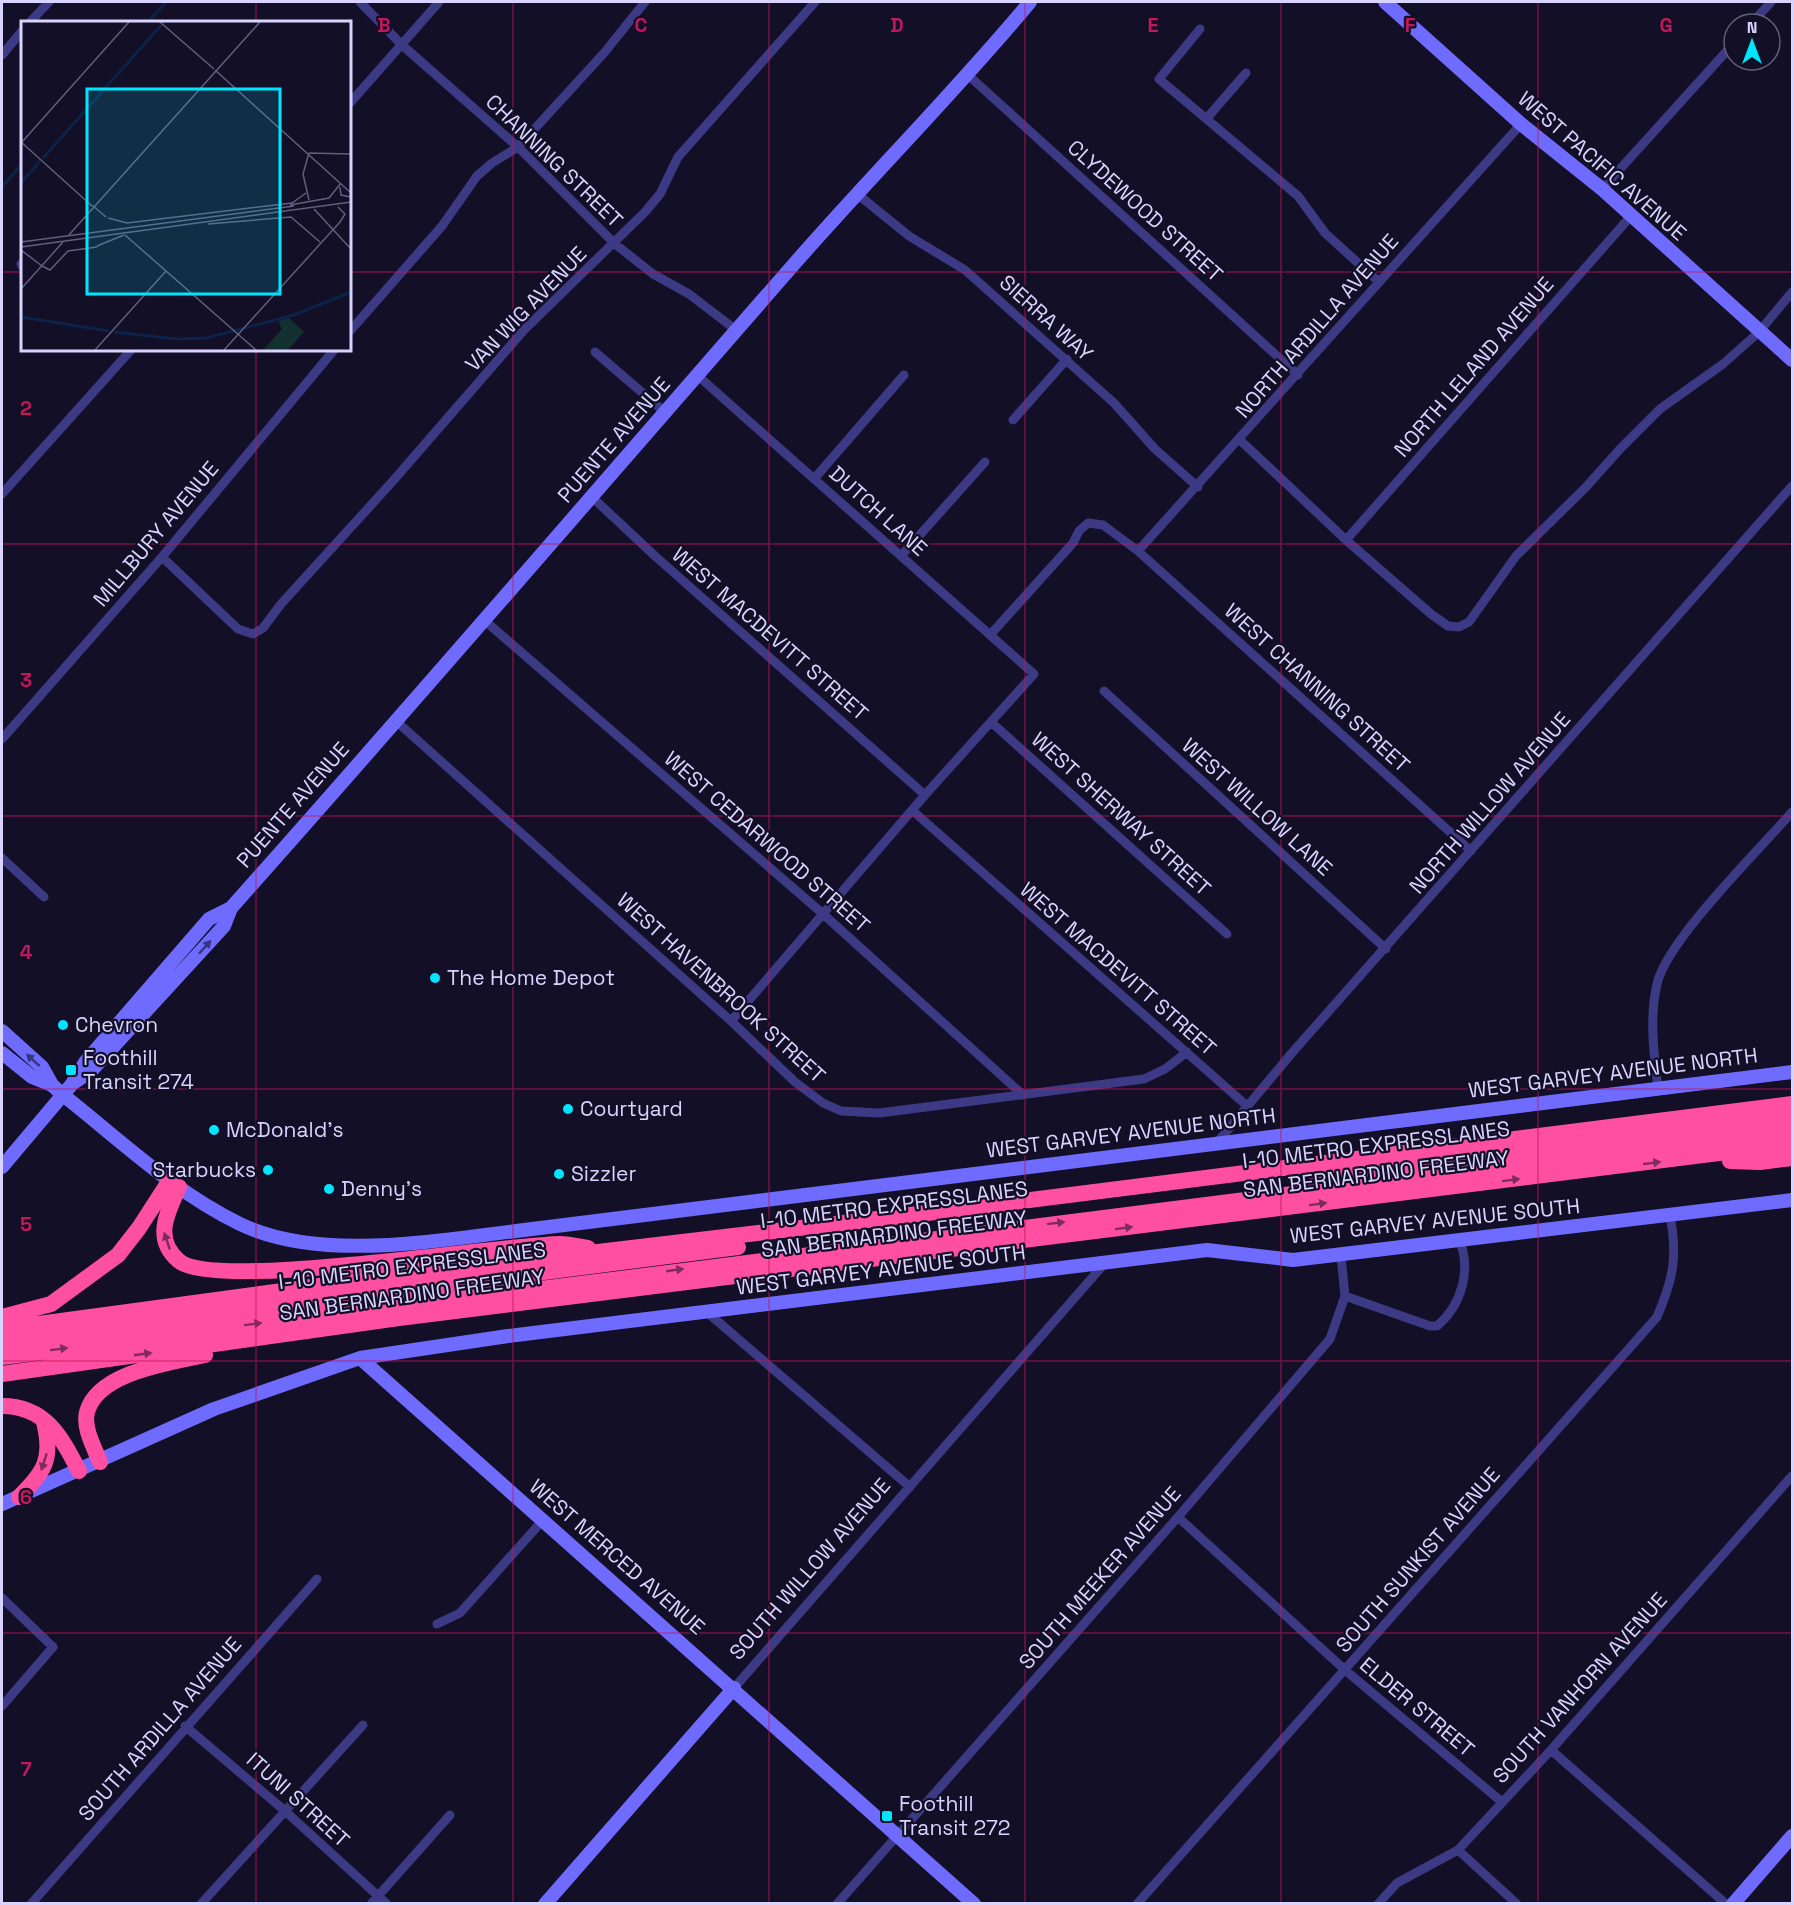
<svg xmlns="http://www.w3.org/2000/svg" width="1794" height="1905" font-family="'Space Grotesk',sans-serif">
  <rect width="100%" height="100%" fill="#130f26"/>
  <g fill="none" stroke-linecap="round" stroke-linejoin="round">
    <path stroke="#0c2248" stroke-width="3" d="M148 22 166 2
      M2 187 22 164"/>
    <path stroke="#3d3a85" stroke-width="9" d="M360 2 402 45 518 147 615 244 653 274 689 294 736 330
      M30 22 49 2
      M1751 24 1771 2
      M1200 29 1159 79 1298 196 1325 233 1379 282
      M2 55 22 31
      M967 74 1298 375
      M350 103 439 2
      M1207 118 1246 73
      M1602 189 1734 43
      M856 193 909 236 965 270 1114 403 1155 449 1198 487
      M21 264 22 266
      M350 331 442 226 477 176 492 163 518 147 604 53 645 2
      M595 352 666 413
      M697 375 1034 674 925 795 731 1021
      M1013 420 1067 359
      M1240 440 1346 540 1431 614 1448 626 1459 627 1469 622 1516 556 1586 487 1620 449 1660 409 1723 364 1759 332 1792 292
      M814 479 904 375
      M2 494 131 350
      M593 498 655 556 925 795
      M1346 540 1630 217
      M1138 551 1521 124
      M901 556 985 462
      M162 557 238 629 253 634 263 628 281 604 392 482 524 330 645 212 660 194 678 157 815 2
      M484 620 822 913 1023 1095
      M990 635 1073 543 1079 531 1088 523 1103 525 1138 551 1471 851
      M1104 691 1386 949
      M396 721 731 1021 795 1082 823 1103 841 1111 879 1113 1144 1079 1165 1069 1187 1052
      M991 722 1227 934
      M2 739 162 557 334 350
      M913 811 1246 1105
      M2 858 44 897
      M1658 1089C1654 1053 1649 1019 1657 984 1667 940 1760 849 1792 812
      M1216 1144 1291 1054 1792 486
      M1345 1296 1430 1326H1437C1462 1305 1471 1270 1460 1242
      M708 1313 910 1487
      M1178 1517 1345 1670 1502 1802
      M2 1598 53 1647 2 1706
      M437 1624 460 1613 543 1520
      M734 1688 1105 1263
      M185 1726 284 1810 387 1904
      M1551 1750 1726 1904
      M1458 1850 1517 1904
      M31 1904 317 1579
      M201 1904 363 1725
      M371 1904 450 1815
      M837 1904 1178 1517 1330 1339 1345 1296 1341 1256
      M1137 1904 1657 1317C1673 1280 1678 1256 1670 1216
      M1378 1904 1397 1883 1458 1850 1551 1750 1792 1476"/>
    <path stroke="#6f6bff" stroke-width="14" d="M1385 2 1521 124 1602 189 1792 360
      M2 1031 42 1067 52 1085 63 1095C120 1140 174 1192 240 1224 319 1262 432 1241 516 1231L1792 1072
      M2 1053 32 1077 52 1085
      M72 1084 91 1071 224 926 231 908C421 695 607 478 795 263 872 175 955 92 1030 2
      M2 1167 72 1084 86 1061 209 919 231 908
      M360 1358 974 1904
      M2 1504 214 1409 360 1358 508 1336 1207 1250 1293 1260 1792 1200
      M545 1904 734 1688
      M1733 1904 1792 1836"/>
    <path stroke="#ff4fa3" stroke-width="16" d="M1730 1161 1760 1162 1792 1158
      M1317 1176 1792 1117
      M179 1187C167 1213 153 1239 179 1261 215 1291 499 1245 560 1244 569 1244 579 1247 588 1248
      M2 1317 51 1304 118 1255 139 1228 170 1180
      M2 1329 370 1279 927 1213 1792 1104
      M2 1342 738 1247
      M2 1357 1792 1131
      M2 1374 399 1318 1792 1144
      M2 1406C45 1406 61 1436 79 1471
      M100 1462C94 1447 83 1428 87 1412 98 1372 170 1363 205 1355
      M19 1497C45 1472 53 1458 44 1422"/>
  </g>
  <defs><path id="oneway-solid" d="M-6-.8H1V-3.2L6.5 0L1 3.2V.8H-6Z" transform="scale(1.5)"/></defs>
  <g fill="#38347d">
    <use href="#oneway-solid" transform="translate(205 947) rotate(-48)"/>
    <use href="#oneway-solid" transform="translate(33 1060) rotate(-138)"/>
  </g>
  <g fill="#7d2c5e">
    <use href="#oneway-solid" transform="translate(1652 1163) rotate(-7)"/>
    <use href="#oneway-solid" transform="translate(1511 1180) rotate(-7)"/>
    <use href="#oneway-solid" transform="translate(1318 1204) rotate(-7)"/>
    <use href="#oneway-solid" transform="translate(1056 1223) rotate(-7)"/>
    <use href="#oneway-solid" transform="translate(1124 1228) rotate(-7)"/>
    <use href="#oneway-solid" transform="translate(167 1241) rotate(-109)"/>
    <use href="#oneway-solid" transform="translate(675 1270) rotate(-8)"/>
    <use href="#oneway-solid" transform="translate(253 1324) rotate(-7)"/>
    <use href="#oneway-solid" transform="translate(59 1349) rotate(-7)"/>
    <use href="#oneway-solid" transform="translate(143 1354) rotate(-8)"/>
    <use href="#oneway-solid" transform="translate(44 1462) rotate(108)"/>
  </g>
  <path fill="none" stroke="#c2185b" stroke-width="1.5" stroke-opacity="0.55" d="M256 2V22M513 2V1904M769 2V1904M1025 2V1904M1281 2V1904M1538 2V1904M2 272H22M350 272H1792M256 350V1904M2 544H1792M2 816H1792M2 1089H1792M2 1361H1792M2 1633H1792"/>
  <g fill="#00e5ff" stroke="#130f26" stroke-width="2">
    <circle cx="435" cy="978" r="6"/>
    <circle cx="63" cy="1025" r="6"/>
    <rect x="65" y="1064" width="12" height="12" rx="3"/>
    <circle cx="568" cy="1109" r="6"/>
    <circle cx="214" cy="1130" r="6"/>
    <circle cx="268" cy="1170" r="6"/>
    <circle cx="559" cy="1174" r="6"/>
    <circle cx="329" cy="1189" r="6"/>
    <rect x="881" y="1810" width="12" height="12" rx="3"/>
  </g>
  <g text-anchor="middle" stroke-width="4.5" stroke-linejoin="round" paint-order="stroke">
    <g font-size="21" fill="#d9d4ff" stroke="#130f26">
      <text transform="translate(554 161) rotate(44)" y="7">CHANNING STREET</text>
      <text transform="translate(1602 166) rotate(41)" y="7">WEST PACIFIC AVENUE</text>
      <text transform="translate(1145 211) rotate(42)" y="7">CLYDEWOOD STREET</text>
      <text transform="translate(526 309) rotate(-46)" y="7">VAN WIG AVENUE</text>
      <text transform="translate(1046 318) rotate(42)" y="7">SIERRA WAY</text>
      <text transform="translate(1317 326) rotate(-49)" y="7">NORTH ARDILLA AVENUE</text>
      <text transform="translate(1474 367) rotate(-49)" y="7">NORTH LELAND AVENUE</text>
      <text transform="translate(614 440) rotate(-49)" y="7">PUENTE AVENUE</text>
      <text transform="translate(878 511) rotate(42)" y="7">DUTCH LANE</text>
      <text transform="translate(156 534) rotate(-50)" y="7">MILLBURY AVENUE</text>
      <text transform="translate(770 634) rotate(41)" y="7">WEST MACDEVITT STREET</text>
      <text transform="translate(1317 688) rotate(42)" y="7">WEST CHANNING STREET</text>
      <text transform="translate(1490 803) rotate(-49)" y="7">NORTH WILLOW AVENUE</text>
      <text transform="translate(293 805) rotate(-49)" y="7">PUENTE AVENUE</text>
      <text transform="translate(1257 807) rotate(42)" y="7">WEST WILLOW LANE</text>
      <text transform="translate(1121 814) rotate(42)" y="7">WEST SHERWAY STREET</text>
      <text transform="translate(767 842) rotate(41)" y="7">WEST CEDARWOOD STREET</text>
      <text transform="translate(1118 969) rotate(41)" y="7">WEST MACDEVITT STREET</text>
      <text transform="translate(721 988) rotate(42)" y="7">WEST HAVENBROOK STREET</text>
      <text transform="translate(1613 1073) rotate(-7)" y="7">WEST GARVEY AVENUE NORTH</text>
      <text transform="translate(1131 1133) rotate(-7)" y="7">WEST GARVEY AVENUE NORTH</text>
      <text transform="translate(1376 1145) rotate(-7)" y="7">I-10 METRO EXPRESSLANES</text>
      <text transform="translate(1376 1174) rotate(-7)" y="7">SAN BERNARDINO FREEWAY</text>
      <text transform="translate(894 1205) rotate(-7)" y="7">I-10 METRO EXPRESSLANES</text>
      <text transform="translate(1435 1221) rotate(-6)" y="7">WEST GARVEY AVENUE SOUTH</text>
      <text transform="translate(894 1234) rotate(-7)" y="7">SAN BERNARDINO FREEWAY</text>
      <text transform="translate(412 1266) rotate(-7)" y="7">I-10 METRO EXPRESSLANES</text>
      <text transform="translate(881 1270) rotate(-7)" y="7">WEST GARVEY AVENUE SOUTH</text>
      <text transform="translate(412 1295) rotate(-8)" y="7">SAN BERNARDINO FREEWAY</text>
      <text transform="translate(617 1557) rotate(41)" y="7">WEST MERCED AVENUE</text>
      <text transform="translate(1418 1560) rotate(-49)" y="7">SOUTH SUNKIST AVENUE</text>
      <text transform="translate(810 1569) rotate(-49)" y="7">SOUTH WILLOW AVENUE</text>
      <text transform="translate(1100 1578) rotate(-49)" y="7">SOUTH MEEKER AVENUE</text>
      <text transform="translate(1580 1688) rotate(-48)" y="7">SOUTH VANHORN AVENUE</text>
      <text transform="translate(1417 1707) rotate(40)" y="7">ELDER STREET</text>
      <text transform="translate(160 1729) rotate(-49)" y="7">SOUTH ARDILLA AVENUE</text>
      <text transform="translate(298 1800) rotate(42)" y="7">ITUNI STREET</text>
    </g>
    <g font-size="21" fill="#d9d4ff" stroke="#130f26" text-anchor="start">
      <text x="447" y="985">The Home Depot</text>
      <text x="75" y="1032">Chevron</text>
      <text x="83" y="1065">Foothill<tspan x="83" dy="24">Transit 274</tspan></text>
      <text x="580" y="1116">Courtyard</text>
      <text x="226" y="1137">McDonald's</text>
      <text x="256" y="1177" text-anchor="end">Starbucks</text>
      <text x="571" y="1181">Sizzler</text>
      <text x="341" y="1196">Denny's</text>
      <text x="899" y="1811">Foothill<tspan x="899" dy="24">Transit 272</tspan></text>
    </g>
  </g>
  <g transform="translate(21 21)">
    <rect width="330" height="330" fill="#130f26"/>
    <path d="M268 297 283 311 267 329H242L261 308 257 300Z" fill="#12302f"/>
    <path fill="none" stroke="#0c2248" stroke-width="3" d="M22 137 143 1M0 162 19 140M0 296 88 310M93 311 155 318 186 317 273 294 330 271"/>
    <path fill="none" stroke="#625e7d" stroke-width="1.5" d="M139 1 193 48M194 49 330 172M0 121 71 185M1 121 108 1M288 132 282 153 288 179M288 132 330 133M319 166 320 174 330 176M71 184 85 196M269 184 308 177 320 162M317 186 324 193 319 201M293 188 330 228M87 197 106 202 271 182 285 172M187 203 270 196 299 221M104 214 235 329M47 215 239 1M0 221 273 185M76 225 103 214M0 226 330 181M0 229 21 245M21 245 29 249 47 230 76 226M0 268 42 221M74 329 145 250M203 329 319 201"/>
    <path fill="#00e5ff" fill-opacity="0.15" stroke="#00e5ff" stroke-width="3" d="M66 68H259V273H66Z"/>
    <rect width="330" height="330" fill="none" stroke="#d9d4ff" stroke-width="3"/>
  </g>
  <g font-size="20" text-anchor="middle" font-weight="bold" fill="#c2185b" stroke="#130f26" stroke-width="4.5" stroke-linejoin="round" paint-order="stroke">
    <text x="384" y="32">B</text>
    <text x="641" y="32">C</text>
    <text x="897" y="32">D</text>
    <text x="1153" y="32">E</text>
    <text x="1410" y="32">F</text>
    <text x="1666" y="32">G</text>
    <text x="26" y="415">2</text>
    <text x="26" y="687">3</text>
    <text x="26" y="959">4</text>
    <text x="26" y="1231">5</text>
    <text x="26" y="1504">6</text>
    <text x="26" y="1776">7</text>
  </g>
  <rect width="1794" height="1905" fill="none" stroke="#d9d4ff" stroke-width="6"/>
  <g transform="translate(1752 42)"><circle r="28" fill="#130f26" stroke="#625e7d" stroke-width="1.5"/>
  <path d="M0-4.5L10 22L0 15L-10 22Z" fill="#00e5ff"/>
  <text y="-9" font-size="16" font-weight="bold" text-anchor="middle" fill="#d9d4ff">N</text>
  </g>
</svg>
